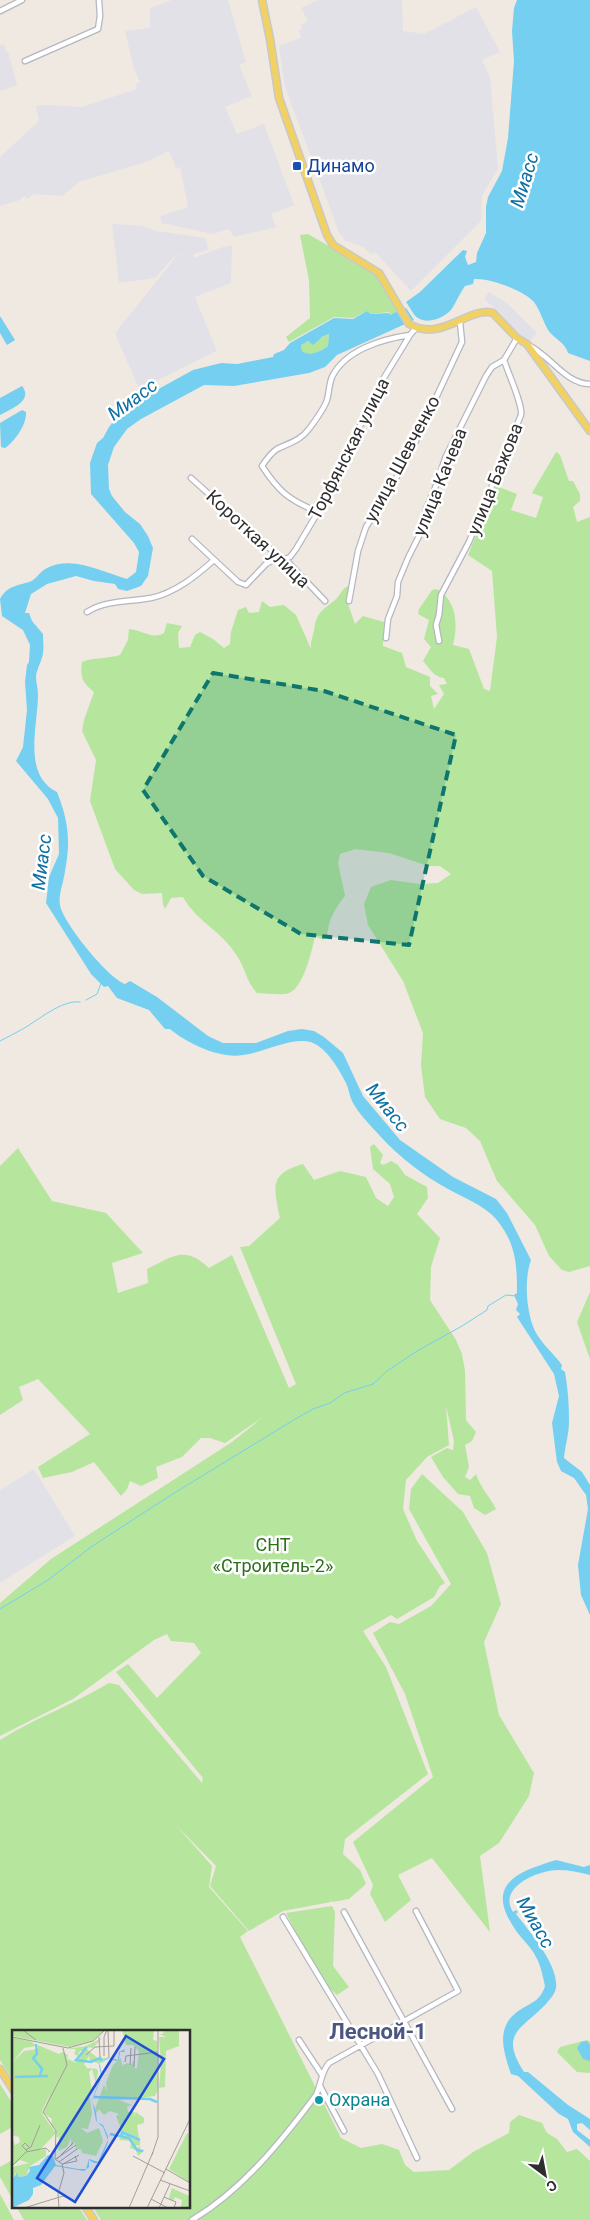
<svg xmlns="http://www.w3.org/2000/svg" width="590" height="2220" font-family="Roboto,sans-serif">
  <rect width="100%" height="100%" fill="#efe9e1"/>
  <path fill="#e3e1e8" d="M172 0H228L246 62 239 65 252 96 225 107 237 134 264 124 294 205 271 214 276 227 234 237 229 229 213 234 162 223 160 216 188 207 180 167 176 168 169 151 149 161 79 182 62 196 34 194 27 199 24 196 20 200 0 206V157L39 121 36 106 48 105 82 107 137 89 136 84 140 82 134 69 125 31 150 28V8Z
    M318 0H402L403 31 424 34 476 7 500 52 482 60 490 77 498 168 482 196 481 221 411 291 376 253 371 254 363 247 344 240 342 235H340L285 87 279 46 301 38 299 31 302 28 301 25 308 21 301 8Z
    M4 44 6 52 8 51 17 85 0 91V45Z
    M112 224 144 226 156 231 206 238 208 250 193 254 194 258 223 247 232 245V248L231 283 195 297 217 351 139 389 115 333 176 257 191 252 174 257 155 278 119 283Z
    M489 292 507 303 537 333 530 341 518 337 500 313 484 299Z
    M34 1469 75 1536 0 1583V1490Z"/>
  <path fill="#b6e59e" d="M308 234 377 274 399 313 390 315 389 312 371 314 367 311 353 318 334 317 289 342 286 337 310 318 309 280 300 235Z
    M329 334 328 346C321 351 311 357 302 351L301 345 304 342 315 341Z
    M556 452 560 455 569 481H573L580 494V501L573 507 577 522 590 517V1266L569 1272 562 1270 549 1256 535 1225 497 1181 480 1141 466 1128 440 1119 425 1097 421 1065 423 1033 403 981 368 925 364 904 371 887 391 880 419 884 438 883 451 874 440 866H428L389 853 355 849 340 854 338 863 345 896C334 910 328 920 327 937L323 940 315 936C312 950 304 987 289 993 281 996 266 993 257 993 245 980 246 969 237 956 223 932 196 921 183 897L171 898 165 909 163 904 162 893 142 894 134 890 115 869 90 801 96 760 82 731 84 720 94 692C82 682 80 677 82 662 94 657 107 659 120 655L128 640 129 629C142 630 152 640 164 633L167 623 182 626 178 633 179 648 190 647 195 635 200 632 213 639 224 648 230 644 231 632 238 610 246 607 249 613 259 612 262 601 270 607 284 605 296 615 311 649C310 641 313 637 314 630 317 611 322 611 335 600 341 595 341 589 348 586L350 590 347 601 355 624 363 616 384 622 383 646 402 653 406 667 430 677V686L438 694 431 696 434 709 444 694 439 685 447 684 444 678C435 678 429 668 423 661L431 647 424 639 429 620 418 614 419 609 432 590 437 589C457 601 458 624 453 645L469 649 484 689 490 691 497 637 492 571 468 555 496 486 517 494 511 510 536 518 543 497 532 493Z
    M374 1144 383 1155 380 1163 383 1165 391 1161 398 1165 405 1175 427 1187 428 1198 417 1214 440 1238 431 1267 430 1300 456 1340 462 1354 465 1371 466 1420 476 1432 472 1441 465 1445 469 1467 465 1477 470 1480 476 1474C480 1487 490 1497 496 1509L485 1515 474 1508 470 1496 458 1494 443 1477 431 1457 447 1448 453 1450 454 1441 446 1406 449 1445 427 1457 406 1480 403 1509 417 1541 445 1583 440 1586 434 1597 397 1619 391 1615 363 1631 386 1667 428 1774 345 1839 343 1854 360 1870 366 1884 349 1899 332 1902V1899L331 1902 283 1911 249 1931 210 1886 216 1866 176 1825 212 1866 209 1887 248 1931 240 1937 341 2138 361 2148 382 2144 399 2150 405 2165 414 2172 449 2170 473 2152 509 2133 510 2122 519 2115 542 2123 547 2133 557 2139 567 2152 577 2149 590 2161V2220H101L92 2206H189V2031H14V2082L0 2060V1740C35 1718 74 1704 109 1683L119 1685 202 1783 203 1778 116 1672 128 1664 157 1698 201 1653 194 1643 171 1641 167 1634 154 1640 73 1699 0 1736V1603L51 1559 232 1442 263 1417 225 1443 210 1438H201L182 1457 156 1467 158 1478 141 1486 130 1481 127 1489 121 1496 94 1462 72 1472 43 1478 38 1467 90 1434 38 1379 19 1387 23 1400 0 1415V1166L18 1148 52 1201 106 1213 143 1253 112 1263 118 1293 148 1283 147 1269C173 1256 185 1245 209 1268L232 1255 289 1388 296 1384 240 1247 249 1246 280 1218C274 1188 268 1174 303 1164L314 1180 340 1171 366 1177 376 1198 388 1206 394 1197 390 1184 373 1169 370 1147Z
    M590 1292V1359L577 1322Z
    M422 1474 463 1512 487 1553 501 1604 484 1642 499 1715 534 1773 529 1796 499 1843 480 1856 490 1932 432 1858 398 1875 411 1900 385 1922 370 1894 373 1885 353 1842 433 1777 405 1694 373 1633 390 1622 399 1624 431 1606 451 1584 409 1509 411 1489Z
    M332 1906 335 1912 333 1966 349 1987 337 1995 318 1977 286 1913Z
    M587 2040 590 2042V2073L577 2072 557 2052 560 2047Z
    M0 2084 14 2106V2126L0 2134Z
    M14 2159V2202L0 2177V2167Z
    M0 2194 14 2220H0Z
    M16 2206H78L87 2220H24Z"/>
  <path fill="#75cff0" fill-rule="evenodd" d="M517 0H590V361L568 353C565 342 554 339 548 330 543 321 540 310 534 302 523 290 490 278 474 279L473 284 465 286C460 293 457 300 453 307 447 317 429 325 418 318 413 315 410 307 406 302L420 292 463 250 467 251 465 257 468 265 476 262 477 253 486 233V207L488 197 502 171 508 138 514 61 512 31 514 8Z
    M406 308 414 320 337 355 325 367 309 373 234 386 204 385 141 419 127 429 114 447 108 465 109 489 112 496 125 512 140 524 148 536 153 548 148 576 141 586 127 591 118 589 115 584 94 581 76 576 47 584 31 594 25 613H29L32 621 43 634C43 640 44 647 43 653 42 661 37 668 36 676 36 682 38 689 38 695 38 725 22 775 57 792 68 820 71 840 65 871 64 881 58 895 60 905 63 923 108 978 125 984L130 981 157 997 208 1036 223 1043H256L288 1031 302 1029 314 1031 324 1037 343 1053 363 1096 400 1140 453 1177 496 1199 507 1213 531 1260C524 1279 526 1312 535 1331 541 1343 554 1354 562 1365L561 1369 565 1372C568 1389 569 1405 569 1422 569 1434 565 1446 564 1458L582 1472 590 1485V1615L581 1595 578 1565 588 1509 586 1495 574 1478 561 1471 557 1462 552 1423 559 1396 554 1374 517 1317 520 1314 516 1310 518 1304 514 1295 517 1293C517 1264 516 1243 496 1219 484 1205 464 1198 448 1189 424 1176 399 1157 380 1136 371 1126 358 1113 352 1101 349 1095 349 1089 346 1083 339 1069 327 1049 313 1043 294 1035 263 1053 243 1055 220 1059 188 1044 170 1029H165L149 1010 117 998 108 986 104 987 91 974 46 903 49 877 59 854 58 818 48 799 16 761 23 747 27 710 25 682 27 665 29 662 30 645 23 630 2 616 0 599C7 586 16 586 29 582 36 580 40 571 47 568 73 555 102 572 127 579L136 572 139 552 134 543 91 494 90 463 97 443 103 438 109 427 124 408 193 370 221 363 237 364 273 357 274 354 284 350 290 343 334 318 353 319 367 311 371 314 389 313 390 315ZM329 334 328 346C321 351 311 357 302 351L301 345 308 341 313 345 322 337Z
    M0 316 15 340 7 345 0 333Z
    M22 386C34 401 10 409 0 415V398Z
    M22 410 26 412C27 424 15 441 5 448L1 447 0 423Z
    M556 1860 584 1867 590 1865V1875C579 1872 569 1870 558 1870 539 1870 497 1887 513 1912L516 1910 518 1912 516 1914C529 1931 559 1965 556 1988 555 1994 550 1999 546 2004 521 2030 499 2033 524 2072H528L568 2105 590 2119V2130L582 2123 577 2124V2130L590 2140V2147L573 2132 568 2119 559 2114 518 2076 511 2074C502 2048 495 2024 523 2008 534 2002 541 1999 545 1986 543 1977 541 1966 536 1957 531 1946 519 1937 513 1926 485 1883 520 1871 556 1860Z
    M587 2041 590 2045V2061L583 2059 577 2048 581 2042Z"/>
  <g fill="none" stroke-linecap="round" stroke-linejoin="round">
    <path stroke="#75cff0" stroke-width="1" d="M86 1000 97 994 101 983
      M0 1041C7 1037 14 1034 21 1030 36 1022 62 999 80 1002
      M0 1609 48 1580 91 1547 171 1495 297 1418 313 1409 330 1403 344 1393 373 1384 387 1371 417 1351 462 1326 487 1310 488 1306 506 1295 516 1296"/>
    <defs>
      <path id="street" d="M0 11 22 0
        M25 61 98 29 100 16 99 0
        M528 345C549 354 565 384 590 384
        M191 478 279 557 285 559 325 601
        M318 512C289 500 279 492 262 466 266 460 271 453 277 449 289 443 300 441 309 429 315 421 324 409 327 400 329 393 329 384 332 377 345 350 382 339 410 335L416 328
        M192 539 238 582 246 585 266 564 279 557
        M285 559 290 557 296 549 318 512 382 381 410 335
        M349 601 358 551 366 527 389 491 413 447 462 342 460 322
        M87 612C106 600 129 602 151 598 175 593 196 576 214 560
        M386 638 388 619 397 596 398 582 408 558 424 526 426 509 434 491 446 456 486 376 492 367 504 360 517 338
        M439 641 436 625 439 615 441 595 469 542 521 415C523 405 508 373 504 360
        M344 1912 452 2109
        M283 1917 378 2074 417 2158
        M299 2040 322 2075
        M320 2086 344 2131
        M192 2220C242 2190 281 2142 316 2095 321 2085 321 2072 329 2063L458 1991 416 1911"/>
      <path id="primary" d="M262 0 270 39 279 98 327 235 333 245 379 273 409 324C441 343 469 306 493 313L517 338 527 344 590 431
        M0 2069 14 2091
        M85 2206 94 2220"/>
    </defs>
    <use href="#street" stroke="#b4b7c1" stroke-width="7"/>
    <use href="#primary" stroke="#c9c9c9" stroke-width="9"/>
    <use href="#street" stroke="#fff" stroke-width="4.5"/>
    <use href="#primary" stroke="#f2d163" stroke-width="6"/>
  </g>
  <path fill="#0f766e" fill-opacity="0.2" stroke="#0f766e" stroke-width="4" stroke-dasharray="10 6" stroke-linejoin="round" d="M213 673 324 691 456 735 409 945 301 934 203 876 143 790Z"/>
  <rect fill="#1a4fb4" stroke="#fff" stroke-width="2" x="292" y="161" width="10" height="10" rx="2.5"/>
  <circle fill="#0f9aa8" stroke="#fff" stroke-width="2" cx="319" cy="2100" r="5"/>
  <g text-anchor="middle" stroke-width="5" stroke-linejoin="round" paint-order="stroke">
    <g font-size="18" fill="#164399" stroke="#fff" text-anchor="start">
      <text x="307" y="172">Динамо</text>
    </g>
    <g font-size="18" fill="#2e2e2e" stroke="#fff">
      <text transform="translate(349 449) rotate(-63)" y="6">Торфянская улица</text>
      <text transform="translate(402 459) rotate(-62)" y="6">улица Шевченко</text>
      <text transform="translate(495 479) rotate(-68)" y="6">улица Бажова</text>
      <text transform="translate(440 482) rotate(-68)" y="6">улица Качева</text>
      <text transform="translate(258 539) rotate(43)" y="6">Короткая улица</text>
    </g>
    <g font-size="18" fill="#2c6e1b" stroke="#fff">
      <text x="273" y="1551">СНТ<tspan x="273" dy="21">«Строитель-2»</tspan></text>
    </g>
    <g font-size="18" fill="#0d838f" stroke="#fff" text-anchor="start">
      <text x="329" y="2106">Охрана</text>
    </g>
    <g font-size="19" font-style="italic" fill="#0d6fa3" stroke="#fff">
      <text transform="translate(524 180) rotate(-73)" y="7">Миасс</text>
      <text transform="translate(132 399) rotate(-36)" y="7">Миасс</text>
      <text transform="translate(41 862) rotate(-83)" y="7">Миасс</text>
      <text transform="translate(388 1107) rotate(51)" y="7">Миасс</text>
      <text transform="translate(536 1922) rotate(60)" y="7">Миасс</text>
    </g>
    <g font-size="22" font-weight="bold" fill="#4d5680" stroke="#fff">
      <text x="378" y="2039">Лесной-1</text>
    </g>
  </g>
  <g transform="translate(12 2030)">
    <rect width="178" height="178" fill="#efe9e1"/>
    <path d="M0 0H93L80 11 58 17 0 6ZM110 0H142L141 10 145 11 146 60 143 66 107 70 120 75 115 77 116 82H123L121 88 124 82 132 88V93L125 95 127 108 110 101 104 86 107 84 98 81 92 85 87 79 85 83 83 79 92 55 95 61 94 53 101 35 109 28 110 35 116 33 118 36 122 30V38H125L127 21 121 15H114ZM152 0H167V16L154 21 153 57 147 58 149 34 147 7H154L147 4H151ZM0 7 20 12 24 16 12 18 1 32 12 21 26 19V15L47 24 51 22 56 25 55 31 56 29 64 33 63 30 74 21H68L66 26 62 24 64 19H55L74 16 90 8 81 18 74 17 73 18 86 28H95L87 34 81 31 78 33 77 26 72 34 75 38 85 39 86 42 84 54 80 39 77 42 80 61 75 66 78 68 80 84 76 99 69 98 75 103 87 98 91 111 84 126 70 123 69 119 64 120 63 112 59 117V108L55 117 46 121 47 107H45L44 100 39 95 40 89 31 83 38 64 30 81 31 85 44 103 28 120 34 119V126L18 136 14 146 6 147 4 143 0 148V137L17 133 8 130 0 136V107L3 115 8 112 7 107 0 105ZM111 103 128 110V115L121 116 125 118 128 116V120H133L126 126 124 120 118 118 120 111 107 110ZM175 103 177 104V152L157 139ZM160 158 177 166V177H169L170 170 163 167 161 171 157 168Z" fill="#b6e59e"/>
    <path d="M108 0 113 19 112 22H108L107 30 104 31 97 28 88 34 90 46 80 71 84 82 85 92 91 95 96 106V112L88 133H82L77 130V137L72 141 43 136 29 155 21 158V164L17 170 0 178V149L5 143 6 147 14 146 18 141 17 137 27 135 36 125 41 126 44 135 66 139H74L77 129 86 132 96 110 91 97 84 91 80 70 89 46 87 35 96 27 106 30 107 22 113 19Z" fill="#75cff0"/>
    <path fill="none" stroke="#75cff0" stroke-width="2.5" d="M24 14 25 24 21 28 30 39 28 45M75 17 64 30 79 32 88 28 90 31M3 47 36 46M82 67 138 69 145 72M98 104 117 108 125 120 131 121M109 106 110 102 128 110"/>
    <path fill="none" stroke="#a29e99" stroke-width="1" d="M11 0 24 10M96 0 97 27M0 7 56 18 81 11 93 0M87 7 88 27M74 25 83 17 102 16V0M92 26V7L95 0M113 32 114 26 146 22M118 35 119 18M122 37 123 17M14 120 19 117 28 95M16 122 10 116 13 113 18 118M140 125 146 107V0M121 126 153 143M44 129 64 115M45 129 61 113M47 132 65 119M50 134 65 131 63 126M51 134 67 125M0 136 14 122 34 118 38 122M154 139 178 153M148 150 178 161M152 167 164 172 162 178M139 169 156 178M12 178 51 166 65 172M47 178 46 164 52 143 50 134 43 129 44 101 31 82 55 35 51 18M117 178 141 122M135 178 178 89M147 178 158 154"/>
    <path fill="#1d4ed8" fill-opacity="0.15" stroke="#1d4ed8" stroke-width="2.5" d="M114 6 152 29 63 172 25 148Z"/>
    <rect width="178" height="178" fill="none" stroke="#2e2e2e" stroke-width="2.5"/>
  </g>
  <g transform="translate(545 2175) rotate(148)" stroke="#ffffff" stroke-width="4" paint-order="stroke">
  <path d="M0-4L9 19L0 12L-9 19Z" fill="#2e2e2e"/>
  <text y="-8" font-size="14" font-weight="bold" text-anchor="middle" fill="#2e2e2e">С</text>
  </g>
</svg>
